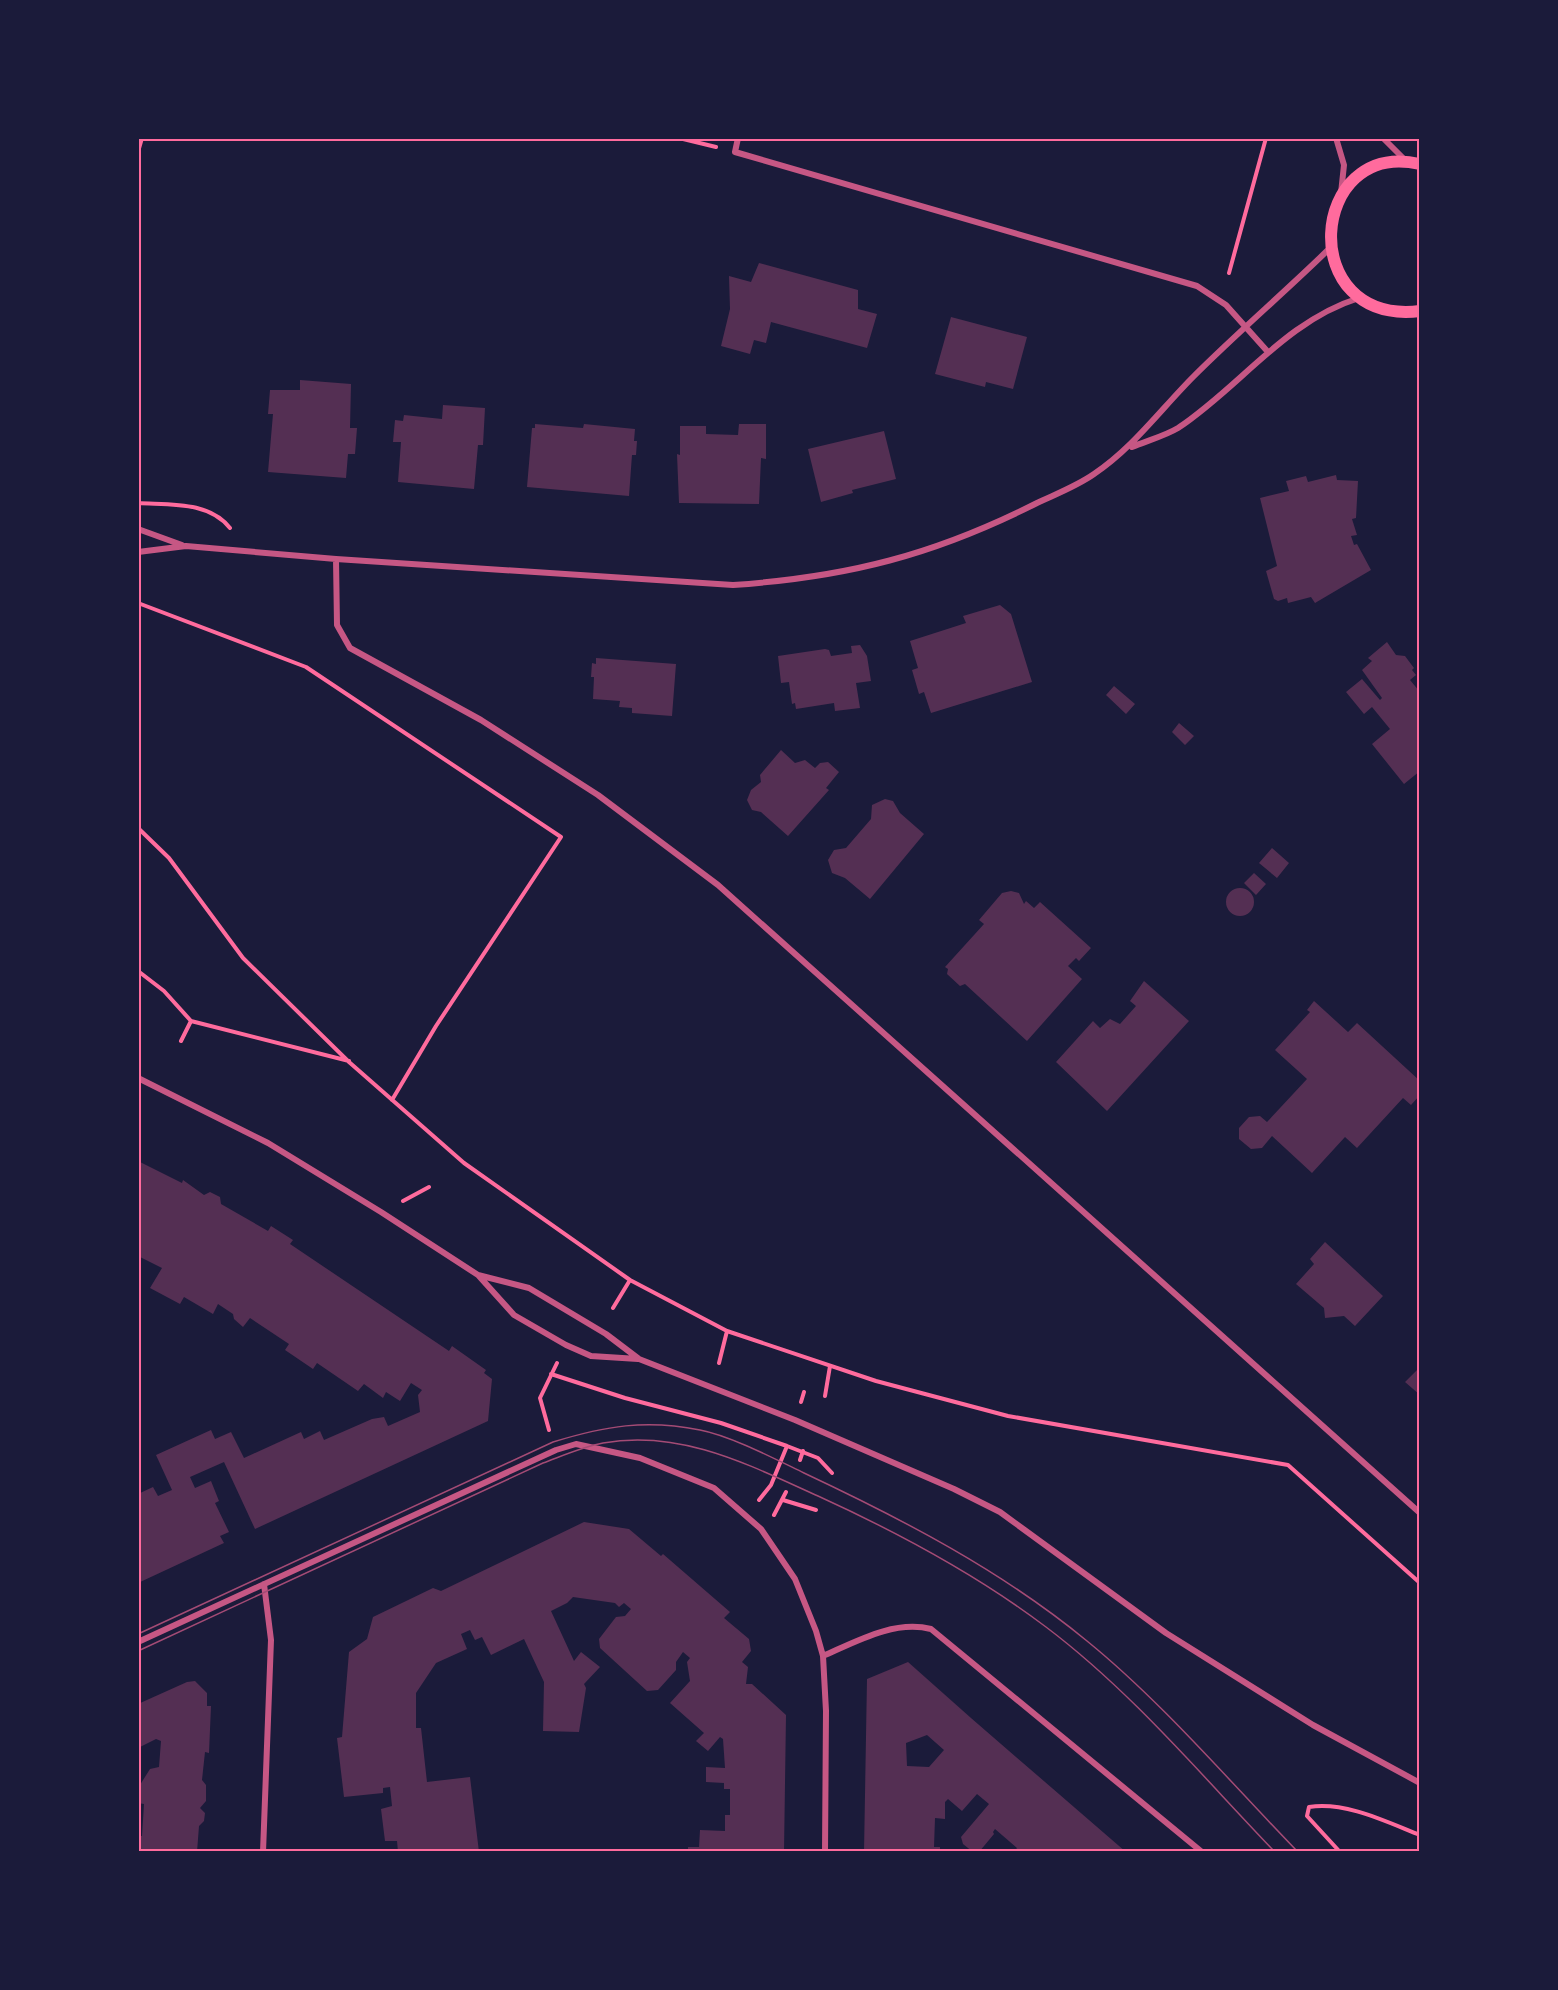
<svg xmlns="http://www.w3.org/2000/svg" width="1558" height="1990" font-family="Roboto,sans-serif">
  <rect width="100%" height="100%" fill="#1b1b3a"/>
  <path fill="#542f53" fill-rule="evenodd" d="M759 263 858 290V309L877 314 867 348 771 322 766 343 754 340 750 354 721 346 730 309 729 276 751 282Z
    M951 317 1027 337 1013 389 986 382 985 387 935 374Z
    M300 380 351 384 350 428H357L355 454H348L346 478 268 472 273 414H268L270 390H300Z
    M443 405 485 408 483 445H478L474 489 398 482 401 442H393L395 420 403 421 404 415 442 419Z
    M535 424 583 428 584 424 635 429 634 441H637L636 455H632L629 496 527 487 532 428H535Z
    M739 424H766V459L761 458 759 504 679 503 677 454 680 455V426H706V434L738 435Z
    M884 431 896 479 852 490 853 493 821 502 808 449Z
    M1336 475 1337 480 1358 481 1356 518 1352 519 1357 535 1351 536 1354 545 1357 544 1371 570 1315 603 1311 597 1288 603 1287 598 1278 601 1274 599 1266 571 1277 566 1260 498 1289 491 1286 481 1306 476 1308 482Z
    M1000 605 1011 614 1032 682 931 713 924 692 919 694 912 670 918 668 910 641 966 623 963 616Z
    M1387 642 1396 655 1405 656 1414 668 1412 670 1416 675 1410 680 1420 692V771L1404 784 1372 744 1390 729 1372 707 1364 714 1346 692 1362 679 1380 700 1382 698 1362 670 1372 661 1368 658Z
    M860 645 867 656 871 681 856 683 860 708 835 711 834 703 796 709 795 703 792 704 789 682 781 683 778 656 825 649 829 650 831 656 852 653 851 646Z
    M596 658 676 664 672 716 632 713V708L619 707 620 701 593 699 594 677H591L592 663 596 664Z
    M1114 686 1135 704 1126 714 1106 695Z
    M1179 723 1194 736 1185 745 1172 732Z
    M781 750 795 763 805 760 815 768 820 763 828 762 839 772 826 788 829 790 788 836 761 812 752 810 747 800 751 790 761 782 760 775Z
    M885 799 893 801 900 813 924 834 870 899 845 878 832 873 828 860 834 850 846 848 871 819 872 805Z
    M1272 848 1289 863 1277 878 1259 863Z
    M1254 873 1266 884 1256 895 1244 883Z
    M1226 902a14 14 0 1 1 28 0a14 14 0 1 1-28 0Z
    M1011 891 1019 893 1024 904 1026 901 1034 908 1040 902 1091 948 1079 961 1076 958 1068 966 1082 979 1027 1041 965 984 960 986 947 974 948 969 945 967 984 924 979 920 1002 893Z
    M1144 981 1189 1021 1107 1111 1056 1062 1093 1021 1100 1028 1110 1019 1120 1024 1136 1006 1130 1001Z
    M1314 1001 1348 1032 1357 1023 1420 1081V1095L1411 1105 1403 1098 1357 1148 1345 1137 1312 1173 1272 1136 1262 1148 1251 1149 1239 1139V1128L1249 1117 1260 1116 1267 1122 1307 1079 1275 1050 1310 1012 1307 1010Z
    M138 1161 182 1183 183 1180 204 1195 210 1192 220 1197 221 1204 268 1231 271 1226 293 1240 290 1244 449 1351 452 1346 486 1370 484 1373 492 1379 488 1421 255 1529 224 1462 190 1477 195 1488 211 1481 219 1501 215 1503 229 1532 220 1536 224 1543 138 1583V1494L153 1487 158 1496 172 1490 156 1455 211 1430 215 1439 231 1432 244 1458 301 1432 304 1439 320 1431 324 1440 372 1419 384 1417 388 1426 420 1412 418 1395 422 1390 411 1383 400 1401 386 1392 383 1398 364 1384 358 1391 317 1363 313 1369 285 1350 289 1344 250 1318 243 1327 234 1319 233 1314 218 1304 213 1314 184 1297 180 1304 150 1288 162 1268 138 1256Z
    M1325 1242 1383 1296 1355 1326 1344 1316 1325 1318 1324 1308 1296 1284 1314 1264 1310 1259Z
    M1420 1367V1395L1405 1382Z
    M584 1522 629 1529 661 1556 663 1554 730 1612 724 1618 749 1639 751 1651 742 1662 748 1667 746 1684H752L786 1715 784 1852H688V1847H699L700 1830 725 1831V1815H730V1789H724V1783L706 1782V1767L725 1768 723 1739 720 1737 708 1751 696 1741 704 1733 670 1703 690 1681 687 1662 690 1658 683 1652 676 1662V1670L658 1690 647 1691 600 1648 599 1639 616 1617 625 1616 631 1609 624 1603 619 1607 615 1603 573 1597 567 1603 551 1611 574 1661 581 1652 600 1667 584 1684 586 1688 579 1732 543 1731 544 1682 524 1639 491 1655 482 1637 475 1640 470 1630 461 1634 467 1649 436 1663 416 1693V1728H421L427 1782 470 1777 479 1852H398L397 1841H385L381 1809 392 1806 390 1787 383 1788V1793L344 1797 337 1738 342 1737 349 1652 367 1639 373 1617 433 1588 441 1591Z
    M908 1662 971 1718 1126 1852H1014L1017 1848 995 1829 993 1832 994 1834 979 1852H973L963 1844 961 1837 989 1804 977 1794 962 1811 948 1799 945 1802V1819L935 1818 934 1847H940V1852H864L867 1679ZM927 1735 944 1750 929 1767 907 1766 906 1743Z
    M195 1681 207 1693V1706H211L209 1753 205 1752 202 1780 206 1785V1801L200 1808 205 1813 204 1821 199 1826 197 1852H138V1836H142L144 1804 138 1803V1788L150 1769 159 1767 161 1741 156 1739 138 1748V1704L187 1682Z"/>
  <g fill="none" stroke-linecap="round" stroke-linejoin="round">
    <path stroke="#ff6b9d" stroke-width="4" d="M679 138 716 147
      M138 152 142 138
      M1229 273 1266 138
      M138 503C170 505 209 501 230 528
      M138 603 306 667 561 837 436 1026 392 1100
      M138 828 169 858 243 958 349 1062 464 1163 630 1280 727 1331 876 1381 1008 1416 1288 1465 1420 1583
      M138 971 164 991 191 1021 349 1061
      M181 1041 191 1021
      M403 1201 429 1187
      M613 1308 630 1280
      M719 1363 727 1331
      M551 1374 625 1398 721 1423 787 1446 818 1458 832 1473
      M825 1396 830 1366
      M801 1402 804 1392
      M549 1430 540 1398 557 1363
      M800 1460 803 1451
      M759 1500 771 1485 787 1446
      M783 1500 816 1510
      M774 1515 786 1492
      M1340 1852 1307 1816 1309 1807C1345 1801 1387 1822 1420 1835"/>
    <path stroke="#c65784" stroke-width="6" d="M738 138 735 152 1197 286 1226 305 1268 352
      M1336 138 1344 165 1341 193
      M1383 138 1406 161
      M1132 447C1146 441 1165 436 1178 428 1240 387 1285 321 1359 298
      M138 529 182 545
      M138 552 186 546 336 559 733 585C848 577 934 555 1037 503 1056 494 1077 486 1094 474 1133 448 1161 409 1194 376 1238 332 1285 292 1329 249
      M336 559 337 625 350 648 481 720 598 795 718 885 1420 1513
      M138 1078 268 1143 381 1212 478 1275 514 1315 566 1345 591 1356 638 1359
      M478 1275 529 1288 606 1334 639 1359 795 1420 954 1489 1000 1512 1166 1633 1313 1725 1420 1783
      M138 1642 556 1450 576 1444 640 1458 714 1488 761 1529 795 1579 816 1631 823 1656 826 1711 825 1852
      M823 1656C857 1641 894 1620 931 1629L1202 1852
      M263 1852 271 1640 264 1584"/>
    <path stroke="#ff6b9d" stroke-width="12" d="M1420 164C1308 138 1295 326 1420 311"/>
    <path stroke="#a44b75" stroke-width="1.5" d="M138 1634 553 1442C605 1426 646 1419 700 1430 731 1436 775 1459 804 1473 904 1520 1002 1571 1087 1641 1162 1702 1230 1782 1298 1852
      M138 1651 543 1463C562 1456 582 1447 603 1443 681 1429 749 1465 818 1496 897 1532 976 1574 1046 1627 1131 1691 1201 1775 1275 1852"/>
  </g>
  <rect width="1558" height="1990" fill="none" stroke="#1b1b3a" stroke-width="279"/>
  <rect x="140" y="140" width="1278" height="1710" fill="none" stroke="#ff6b9d" stroke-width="2"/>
</svg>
